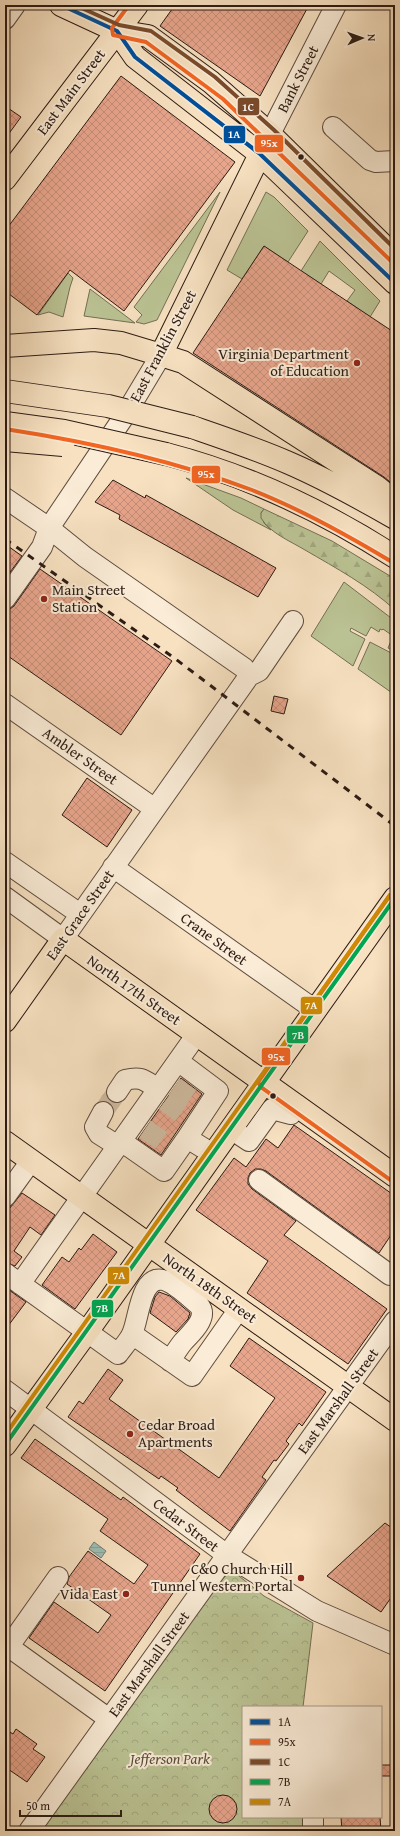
<svg xmlns="http://www.w3.org/2000/svg" width="400" height="1836" font-family="'Gentium Book Plus',serif">
  <defs>
    <pattern id="forest-firs" width="22" height="20" patternUnits="userSpaceOnUse"><rect width="22" height="20" fill="#bbc394"/><path d="M5 1l3.5 6h-7zM16 11l3.5 6h-7z" fill="#a1a77f"/></pattern>
    <pattern id="park-crowns" width="20" height="18" patternUnits="userSpaceOnUse"><rect width="20" height="18" fill="#bbc394"/><path d="M2 6a3 3 0 1 1 6 0M12 15a3 3 0 1 1 6 0" fill="none" stroke="#a1a77f"/></pattern>
    <pattern id="water-rules" width="6" height="5" patternUnits="userSpaceOnUse"><rect width="6" height="5" fill="#9dbdb5"/><path d="M0 2.5h6" fill="none" stroke="#87a29b"/></pattern>
    <pattern id="building-cross-hatch" width="8" height="8" patternUnits="userSpaceOnUse"><rect width="8" height="8" fill="#e7a58c"/><path d="M0 0l8 8M0 8l8-8" fill="none" stroke="#c68d78"/></pattern>
  </defs>
  <rect width="100%" height="100%" fill="#f7e1c1"/>
  <filter id="stains"><feTurbulence type="fractalNoise" baseFrequency=".005" numOctaves="4"/><feColorMatrix values="0 0 0 0 .2 0 0 0 0 .09 0 0 0 0 .02 0 0 0 .5 -.17"/></filter>
  <radialGradient id="worn" r=".72"><stop offset=".6" stop-color="#630" stop-opacity="0"/><stop offset="1" stop-color="#630" stop-opacity=".3"/></radialGradient>
  <path fill="#bbc394" stroke="#746f54" d="M220 192 157 320 144 324 136 322 142 315 134 307Z
    M266 192 274 197 308 231 288 262 264 246 242 279 227 270Z
    M320 241 380 301 370 317 347 301 355 290 329 271 321 284 301 271Z
    M68 273 73 278 70 287 63 317 49 312 38 315Z
    M90 289 135 323 84 316Z
    M186 478 241 498 264 509 261 513 264 523 271 530 233 510Z
    M344 582 395 621V652L388 648 393 636 383 629 382 630 380 629 379 632 371 627 366 636 351 628 350 631 365 639 353 666 311 636Z
    M370 642 395 655V695L358 669Z"/>
  <path fill="url(#forest-firs)" stroke="#746f54" d="M264 509 332 541 395 579V610C369 586 336 568 305 550 290 541 270 533 261 518V513Z"/>
  <path fill="url(#park-crowns)" stroke="#746f54" d="M234 1572 264 1596 313 1623 303 1707H243V1817H304V1831H29L197 1597 227 1575Z"/>
  <path fill="url(#water-rules)" stroke="#707c75" d="M94 1542 106 1551 101 1558 89 1549Z"/>
  <path fill="url(#building-cross-hatch)" stroke="#2c1b14" d="M175 5H309L260 96 160 26Z
    M121 76 235 162 124 311 70 270 37 315 5 291V231Z
    M5 106 21 117 5 139Z
    M264 246 395 333V486L384 477 193 353Z
    M113 480 145 498 146 495 276 568 258 597 119 519 120 515 95 502Z
    M5 544 22 556 5 579Z
    M40 569 172 661 121 735 5 654V610L10 609 14 606Z
    M274 696 288 699 284 714 271 711Z
    M87 778 132 810 107 847 62 815Z
    M181 1078 202 1094 161 1155 138 1139Z
    M106 1092 110 1101 118 1103 114 1109 109 1102 104 1101 105 1099 102 1097Z
    M294 1125 395 1196V1229L379 1253 266 1171 261 1169H255L250 1173 248 1178V1184L252 1189 296 1221 284 1235 387 1309 348 1364 247 1293 268 1261 196 1210 234 1158 246 1167 266 1139 278 1148Z
    M22 1193 55 1215 41 1235 30 1227 14 1251 22 1257 15 1266 5 1262V1214Z
    M93 1234 117 1252 75 1309 42 1285 62 1257 69 1262 79 1248 81 1250Z
    M5 1287 26 1302 5 1330Z
    M159 1292 170 1296 190 1313 188 1319 176 1332 150 1313 155 1297Z
    M249 1338 326 1392 302 1426 299 1423 286 1441 289 1444 276 1461 274 1460 262 1477 266 1480 230 1531 176 1490 178 1488 161 1476 159 1479 68 1417 79 1401 83 1404 108 1369 123 1380 109 1399 219 1478 275 1398 230 1366Z
    M35 1439 121 1500 123 1497 200 1554 105 1691 29 1638 54 1602 98 1633 111 1615 67 1584 69 1577 88 1551 134 1584 148 1565 100 1531 108 1519 21 1458Z
    M385 1523 395 1530V1592L381 1612 327 1576Z
    M5 1729 13 1734 16 1729 37 1744 33 1749 45 1757 27 1782 5 1767Z
    M381 1765H393V1776H381Z
    M209 1809a14 14 0 1 1 28 0a14 14 0 1 1-28 0Z
    M341 1817H380L381 1831H342Z"/>
  <g fill="none" stroke-linecap="round" stroke-linejoin="round">
    <path stroke="#ceb99e" stroke-width="20" stroke-dasharray="20 10" stroke-linecap="butt" d="M174 1087 199 1104
      M165 1101 189 1119
      M103 1112 117 1092
      M145 1129 170 1146"/>
    <defs>
      <path id="minor" d="M5 19 15 5
        M333 127 370 160 376 162 395 161
        M270 134 336 5
        M5 498 49 528 85 557 244 668 249 676
        M5 599 42 547 49 528 125 415 161 355
        M5 704 155 809
        M5 862 80 914
        M113 867 315 1010
        M5 897 63 939 249 676 259 671 293 621
        M178 1061 218 1091 187 1138 213 1154
        M117 1092 125 1080C142 1076 144 1080 158 1089
        M103 1112 95 1127 99 1134 118 1146
        M231 1129 249 1141 272 1109 291 1114 297 1105
        M121 1141 164 1171 187 1138
        M259 1180 390 1275
        M5 1197 31 1161
        M5 1273 118 1354C122 1348 129 1341 132 1334 139 1320 140 1275 163 1280 174 1282 190 1298 199 1305 209 1318 191 1333 183 1342 178 1348 174 1355 170 1361
        M20 1284 197 1034
        M132 1334 192 1376 239 1309
        M5 1390 227 1555 317 1611 395 1645
        M5 1644 109 1719
        M5 1652 58 1577
        M313 1817V1831
        M29 1831 395 1321"/>
      <path id="major" d="M61 5 117 31 148 36 211 82 270 134 395 257
        M117 31 135 57 260 154 395 283
        M5 179 137 5
        M5 346 94 340 121 343 161 355 270 134
        M5 1021 63 939 395 1176
        M5 1142 395 1420
        M5 1445 87 1332 395 898"/>
      <path id="highway" d="M161 355 183 362 377 487 395 502
        M192 427C224 438 257 449 289 463 326 479 360 498 395 518
        M166 454C247 475 325 512 395 557"/>
    </defs>
    <use href="#minor" stroke="#5f4c3f" stroke-width="22"/>
    <use href="#major" stroke="#2c1b14" stroke-width="24"/>
    <use href="#highway" stroke="#2c1b14" stroke-width="24"/>
    <use href="#minor" stroke="#faecd7" stroke-width="20"/>
    <use href="#major" stroke="#f7e1c1" stroke-width="22"/>
    <use href="#highway" stroke="#f7e1c1" stroke-width="22"/>
    <path stroke="#2c1b14" stroke-width="3" stroke-dasharray="7 7" stroke-linecap="butt" d="M5 539 173 657 395 826"/>
    <defs>
      <path id="highway-bridge" d="M5 391 108 406 192 427
        M5 423 64 431 166 454
        M5 440 63 445"/>
    </defs>
    <use href="#highway-bridge" stroke="#2c1b14" stroke-width="24" stroke-linecap="butt"/>
    <use href="#highway-bridge" stroke="#f7e1c1" stroke-width="22"/>
    <defs>
      <path id="bus-1" d="M61 5 117 31 135 57 260 154 395 283"/>
      <path id="bus-2" d="M129 5 112 28 113 35 146 42 223 99 391 261
        M5 429C90 442 172 460 252 490 301 509 347 535 392 562
        M390 895 258 1082 261 1087 392 1181"/>
      <path id="bus-3" d="M75 5 119 25 151 31 215 77 274 130 395 249"/>
      <path id="bus-4" d="M5 1445 395 898"/>
      <path id="bus-5" d="M5 1435 390 895"/>
    </defs>
    <use href="#bus-1" stroke="#faecd7" stroke-width="7"/>
    <use href="#bus-2" stroke="#faecd7" stroke-width="7"/>
    <use href="#bus-3" stroke="#faecd7" stroke-width="7"/>
    <use href="#bus-4" stroke="#faecd7" stroke-width="7"/>
    <use href="#bus-5" stroke="#faecd7" stroke-width="7"/>
    <use href="#bus-1" stroke="#004f99" stroke-width="4"/>
    <use href="#bus-2" stroke="#f26522" stroke-width="4"/>
    <use href="#bus-3" stroke="#7a4b2a" stroke-width="4"/>
    <use href="#bus-4" stroke="#00a651" stroke-width="4"/>
    <use href="#bus-5" stroke="#ce8a04" stroke-width="4"/>
  </g>
  <g fill="#2c1b14" stroke="#faecd7" stroke-width="1.5">
    <circle cx="301" cy="157" r="3.5"/>
    <circle cx="273" cy="1096" r="3.5"/>
  </g>
  <g fill="#8f2418" stroke="#faecd7" stroke-width="1.5">
    <circle cx="357" cy="363" r="4"/>
    <circle cx="44" cy="599" r="4"/>
    <circle cx="130" cy="1434" r="4"/>
    <circle cx="301" cy="1578" r="4"/>
    <circle cx="126" cy="1594" r="4"/>
  </g>
  <g text-anchor="middle" stroke-width="4" stroke-linejoin="round" paint-order="stroke">
    <g font-size="15" fill="#2c1b14" stroke="#faecd7">
      <text transform="translate(298 79) rotate(-63)" y="5">Bank Street</text>
      <text transform="translate(71 92) rotate(-53)" y="5">East Main Street</text>
      <text transform="translate(163 346) rotate(-62)" y="5">East Franklin Street</text>
      <text transform="translate(80 756) rotate(35)" y="5">Ambler Street</text>
      <text transform="translate(80 915) rotate(-55)" y="5">East Grace Street</text>
      <text transform="translate(214 939) rotate(36)" y="5">Crane Street</text>
      <text transform="translate(134 990) rotate(35)" y="5">North 17th Street</text>
      <text transform="translate(210 1288) rotate(35)" y="5">North 18th Street</text>
      <text transform="translate(338 1401) rotate(-54)" y="5">East Marshall Street</text>
      <text transform="translate(186 1525) rotate(37)" y="5">Cedar Street</text>
      <text transform="translate(149 1664) rotate(-54)" y="5">East Marshall Street</text>
    </g>
    <g font-size="15" fill="#2c1b14" stroke="#faecd7" text-anchor="end">
      <text x="349" y="359">Virginia Department<tspan x="349" dy="17">of Education</tspan></text>
      <text x="52" y="595" text-anchor="start">Main Street<tspan x="52" dy="17">Station</tspan></text>
      <text x="138" y="1430" text-anchor="start">Cedar Broad<tspan x="138" dy="17">Apartments</tspan></text>
      <text x="293" y="1574">C&amp;O Church Hill<tspan x="293" dy="17">Tunnel Western Portal</tspan></text>
      <text x="118" y="1599">Vida East</text>
    </g>
    <g font-size="15" font-style="italic" fill="#574d3a" stroke="#faecd7">
      <text x="170" y="1764">Jefferson Park</text>
    </g>
  </g>
  <g stroke="#faecd7" stroke-width="1.5">
    <rect x="237" y="97" width="23" height="19" rx="4" fill="#7a4b2a"/>
    <rect x="223" y="125" width="23" height="19" rx="4" fill="#004f99"/>
    <rect x="254" y="134" width="30" height="19" rx="4" fill="#f26522"/>
    <rect x="191" y="465" width="30" height="19" rx="4" fill="#f26522"/>
    <rect x="300" y="996" width="23" height="19" rx="4" fill="#ce8a04"/>
    <rect x="286" y="1025" width="23" height="19" rx="4" fill="#00a651"/>
    <rect x="261" y="1047" width="30" height="19" rx="4" fill="#f26522"/>
    <rect x="107" y="1266" width="23" height="19" rx="4" fill="#ce8a04"/>
    <rect x="91" y="1299" width="23" height="19" rx="4" fill="#00a651"/>
  </g>
  <g font-size="11" text-anchor="middle" font-weight="bold" fill="#fff">
    <text x="248" y="111">1C</text>
    <text x="234" y="138">1A</text>
    <text x="269" y="147">95x</text>
    <text x="206" y="478">95x</text>
    <text x="311" y="1009">7A</text>
    <text x="298" y="1039">7B</text>
    <text x="276" y="1061">95x</text>
    <text x="119" y="1279">7A</text>
    <text x="102" y="1312">7B</text>
  </g>
  <rect width="400" height="1836" fill="none" stroke="#f7e1c1" stroke-width="20"/>
  <rect x="6" y="6" width="388" height="1824" fill="none" stroke="#2c1b14" stroke-width="2"/>
  <rect x="10" y="10" width="380" height="1816" fill="none" stroke="#2c1b14"/>
  <rect x="242" y="1706" width="140" height="112" fill="#faecd7" stroke="#a89889"/>
  <rect x="250" y="1719" width="20" height="6" fill="#004f99" stroke="#a89889"/>
  <text x="278" y="1726" font-size="12" fill="#2c1b14">1A</text>
  <rect x="250" y="1739" width="20" height="6" fill="#f26522" stroke="#a89889"/>
  <text x="278" y="1746" font-size="12" fill="#2c1b14">95x</text>
  <rect x="250" y="1759" width="20" height="6" fill="#7a4b2a" stroke="#a89889"/>
  <text x="278" y="1766" font-size="12" fill="#2c1b14">1C</text>
  <rect x="250" y="1779" width="20" height="6" fill="#00a651" stroke="#a89889"/>
  <text x="278" y="1786" font-size="12" fill="#2c1b14">7B</text>
  <rect x="250" y="1799" width="20" height="6" fill="#ce8a04" stroke="#a89889"/>
  <text x="278" y="1806" font-size="12" fill="#2c1b14">7A</text>
  <g transform="translate(362 38) rotate(88)" stroke="#faecd7" stroke-width="3" paint-order="stroke">
  <path d="M0-3L7 15L0 10L-7 15Z" fill="#2c1b14"/>
  <text y="-6" font-size="11" font-weight="bold" text-anchor="middle" fill="#2c1b14">N</text>
  </g>
  <path d="M20 1810v6h101v-6" fill="none" stroke="#2c1b14" stroke-width="2"/>
  <text x="26" y="1810" font-size="12" fill="#2c1b14" stroke="#faecd7" stroke-width="3" paint-order="stroke">50 m</text>
  <rect width="100%" height="100%" filter="url(#stains)"/>
  <rect width="100%" height="100%" fill="url(#worn)"/>
</svg>
